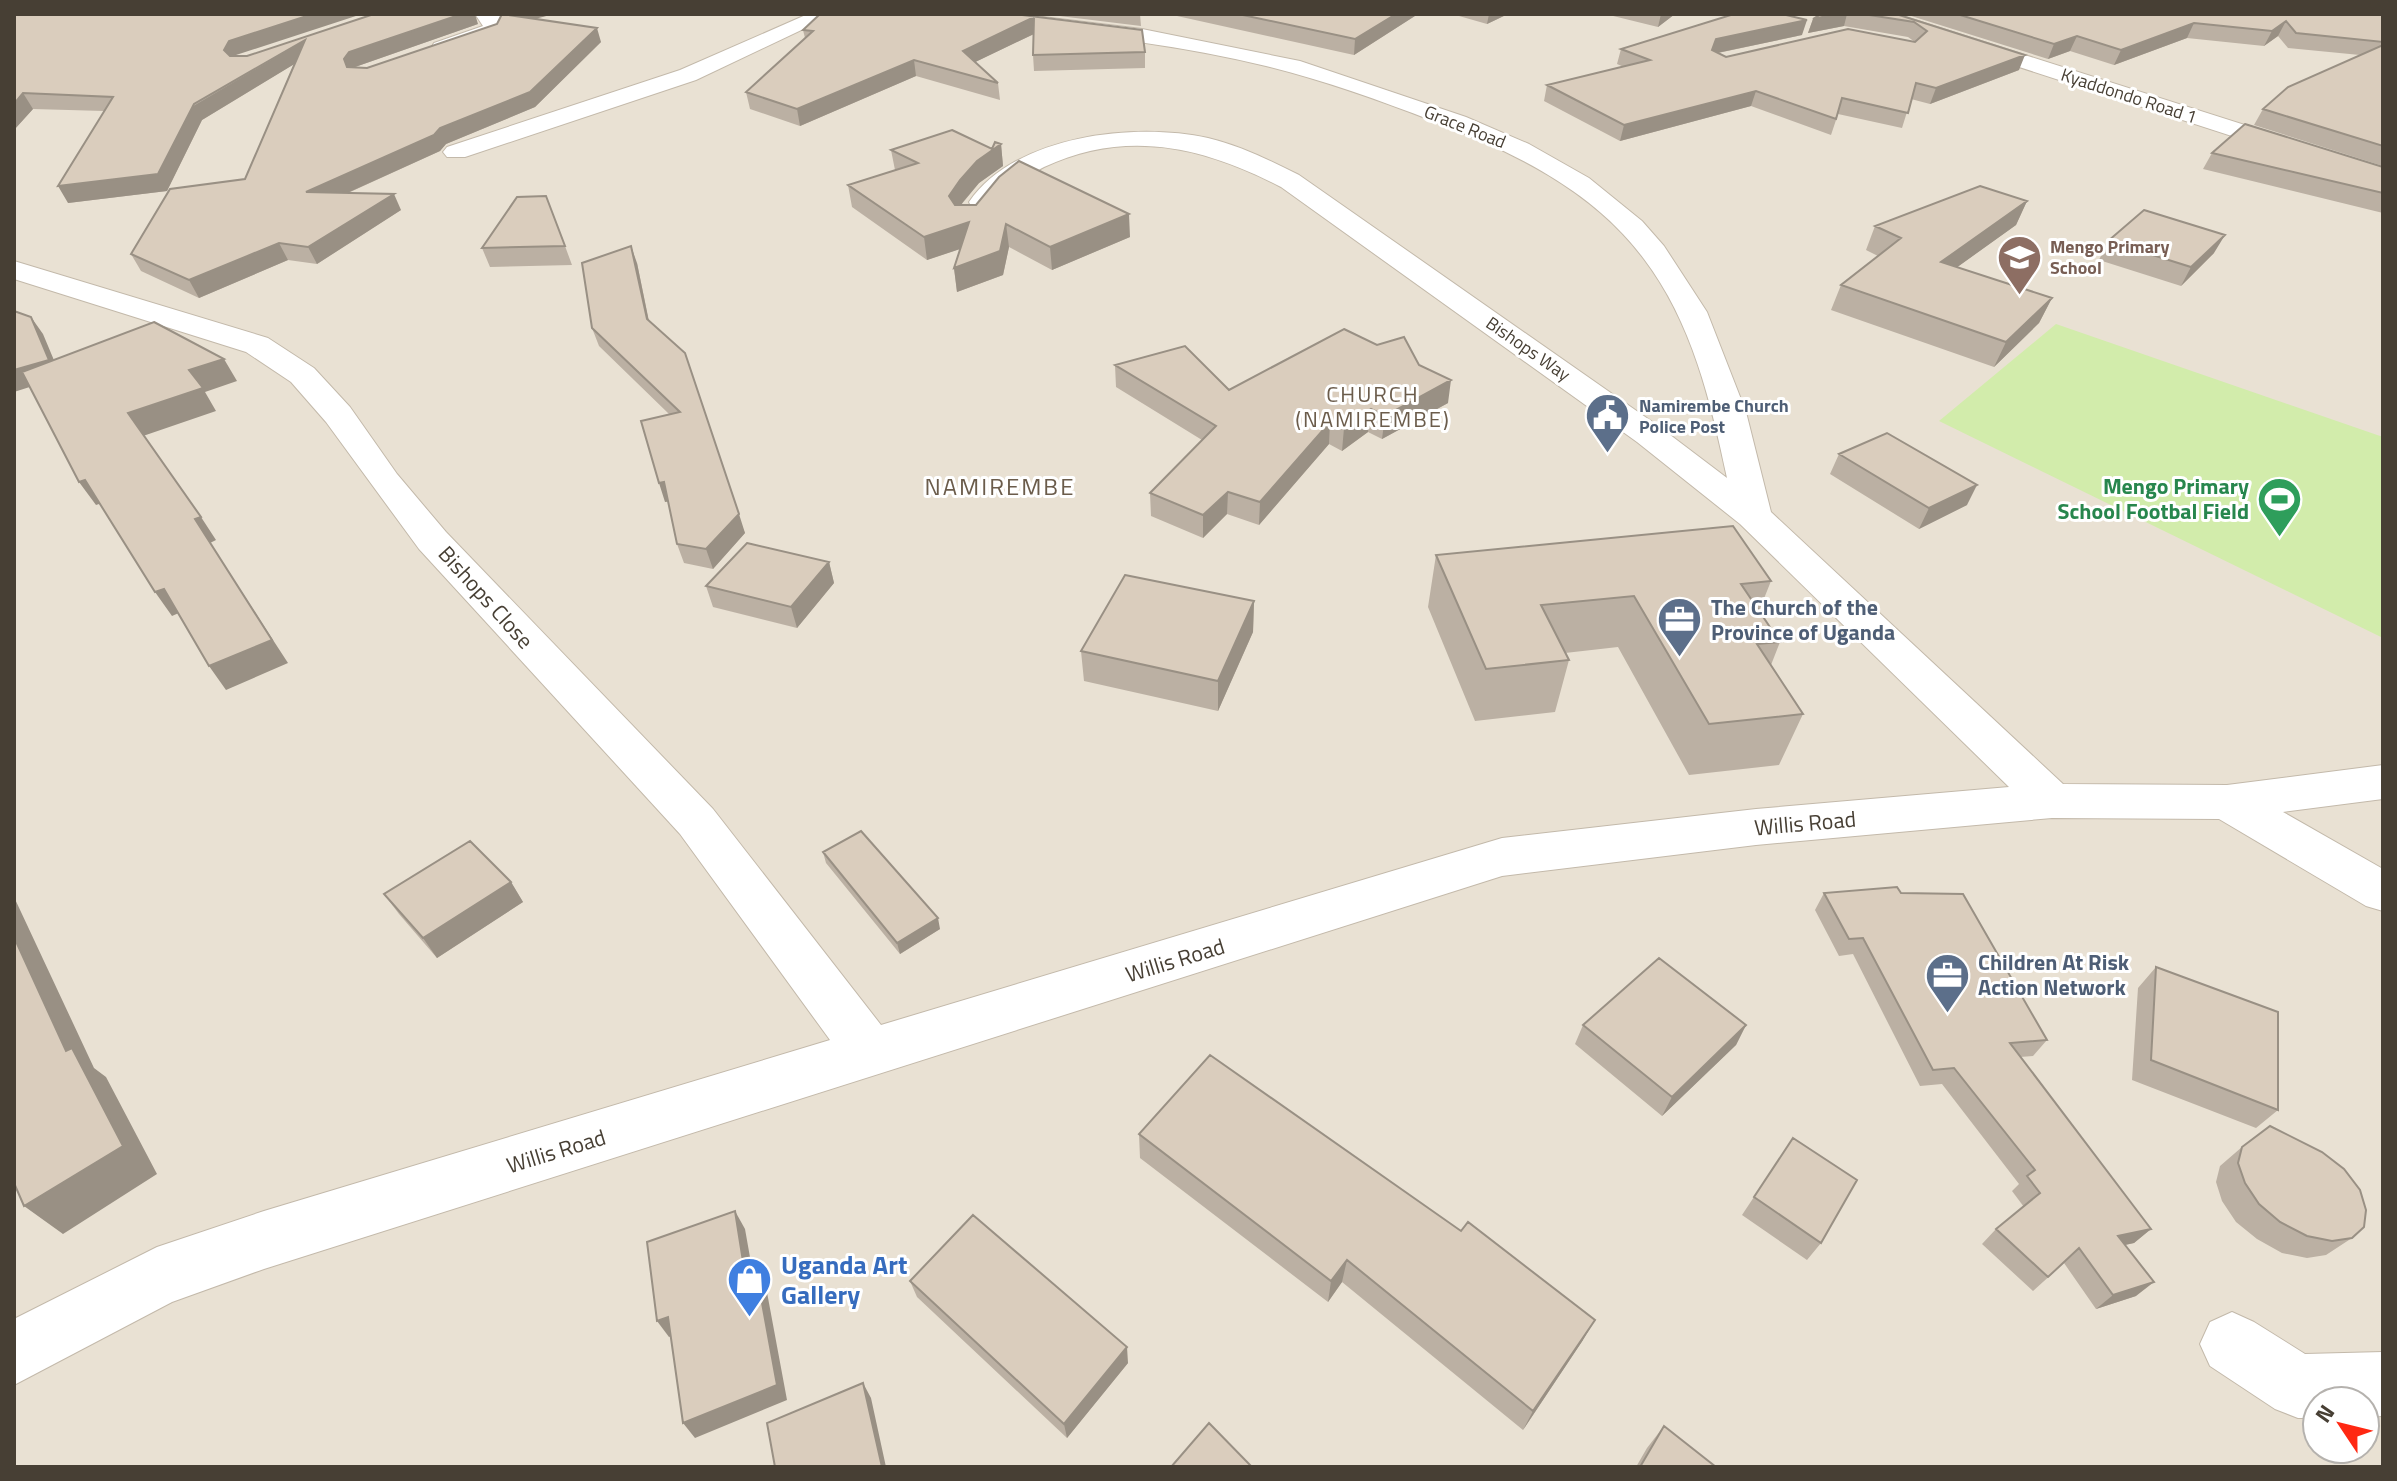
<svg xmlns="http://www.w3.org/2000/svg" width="2397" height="1481" font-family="'Titillium Web',sans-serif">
  <rect width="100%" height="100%" fill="#f4efe5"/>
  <path fill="#e9e1d3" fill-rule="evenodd" d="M14 14H2383V1467H14ZM2317 1401H2365V1449H2317Z"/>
  <path fill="#d2ecab" d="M2056 324 2383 437V638L1939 421Z"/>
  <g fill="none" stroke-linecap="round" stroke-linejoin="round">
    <defs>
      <path id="minor" d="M475 14H498L506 22 501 35 450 53H434L431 48 434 43 483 26Z
        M808 14H835L696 80 465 157H447L443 152 447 147 680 70Z
        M956 14H1018L1142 29 1300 61 1466 117 1529 144 1589 178 1642 221 1664 246 1707 312 1746 412 1771 512 2063 784 2227 785 2383 765V799L2283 812 2383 869V911L2366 906 2219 819 2052 818 1756 845 1502 876 264 1269 172 1302 14 1385V1319L157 1247 264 1211 830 1040 680 834 419 549 326 422 291 382 246 352 14 279V261L268 338 314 368 350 407 397 474 446 532 713 809 881 1025 1502 838 1756 809 2009 787 1740 524 1637 442 1281 187C1204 147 1127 128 1044 167 1022 178 996 213 972 208L969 202C1015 135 1135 122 1208 138 1241 146 1269 160 1299 175L1661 428 1727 478C1711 402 1692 322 1644 259 1593 190 1512 151 1433 121 1379 100 1323 80 1266 66 1168 42 1066 33 966 20Z
        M1865 14H1896L2383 169V185L1868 18Z
        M2232 1312 2254 1322 2305 1354 2383 1352V1416L2365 1417V1401H2317V1418H2298L2275 1409 2210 1366 2200 1344 2210 1322Z"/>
    </defs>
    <use href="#minor" stroke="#c3b9aa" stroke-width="2"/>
    <use href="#minor" fill="#fff" fill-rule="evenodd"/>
  </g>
  <path fill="#bbb0a3" d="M14 14 236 55V56H247L478 24 355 67 367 68 497 24 502 14H554L536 18 601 42 535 107 446 144 440 151 348 193 401 210 317 264 288 260 199 298 141 271 131 254 245 179 294 64 202 120 167 191 68 203 104 111 33 109 14 130Z
    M1014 14 1145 52V68L1034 71 1033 55 1034 34 975 62 998 83 1000 100 916 76 800 126 750 109 746 92 805 38 803 30Z
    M1043 14H1140L1141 26Z
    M1168 14H1418L1354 55Z
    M1452 14H1508L1487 24Z
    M1605 14H1675L1658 27Z
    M1821 14H1896L2019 70 1930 104 1911 99 1902 128 1838 114 1831 135 1751 106 1620 141 1544 101 1547 85 1624 67 1617 64 1621 49 1802 35 1718 53 1726 57 1915 42 1908 37 1844 26 1808 33 1813 19Z
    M1905 14H2383V166L2254 125 2263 109 2360 55 2288 48 2278 36 2264 46 2187 38 2114 65 2070 51 2048 59Z
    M1001 144 1003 166 979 183 961 205 1130 237 1052 270 1009 247 1003 275 957 292 954 268 960 249 927 260 852 207 848 185 895 170 891 150 992 149Z
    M2212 153 2383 167V213L2203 169Z
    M2027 201 2016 225 1957 267 2052 298 2039 323 1994 367 1831 310 1841 285 1878 256 1866 250 1875 226Z
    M2108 241 2214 253 2181 286 2099 260Z
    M565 246 572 265 490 267 482 248Z
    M637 263 649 321 745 533 713 569 684 563 677 544 668 501 665 502 669 414 599 346 592 328Z
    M1115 365 1229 390 1419 365 1448 403 1382 439 1368 432 1342 451 1329 444 1259 525 1227 514 1203 538 1151 516 1150 493 1202 440 1116 387Z
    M1839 454 1967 505 1919 529 1830 474Z
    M1436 555 1771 581 1759 611 1780 642 1771 665 1803 714 1779 765 1689 775 1618 647 1565 653 1569 660 1555 712 1475 721 1428 607Z
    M829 562 834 583 797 628 713 607 706 586Z
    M1254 601 1253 632 1218 711 1084 681 1081 651Z
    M823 852 940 929 900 954 826 863Z
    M511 882 523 902 437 958 399 914 384 894Z
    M1824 893H1901L2047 1040 2033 1056 2020 1057 2151 1229 2134 1243 2125 1245 2136 1296 2096 1309 2064 1263 2033 1291 1982 1244 1996 1229 2024 1207 2012 1191 2019 1184 1942 1084 1920 1086 1853 954 1839 956 1815 910Z
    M2156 967 2278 1110 2256 1128 2132 1080 2138 988Z
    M1583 1025H1746L1736 1045 1662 1116 1575 1044Z
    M1139 1134 1583 1340 1523 1430 1342 1282 1328 1302 1140 1158Z
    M1793 1138 1821 1243 1807 1260 1742 1215Z
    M2242 1147 2352 1238 2326 1255 2307 1258 2282 1253 2257 1239 2236 1222 2222 1201 2216 1182 2220 1166Z
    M910 1281 1128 1363 1067 1438 917 1297Z
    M1664 1426 1716 1467H1636L1647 1448Z"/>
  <path fill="#999084" d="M313 14H362L236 55 231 65 224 50 229 41Z
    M462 14H475L478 24 355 67 350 73 344 59 349 52Z
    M504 14H554L508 26Z
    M1396 14H1418L1354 55 1355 39Z
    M1489 14H1508L1487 24Z
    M1661 14H1675L1658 27Z
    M1836 14H1847L1844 26 1808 33 1813 19Z
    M1034 17 1036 33 965 67 963 51Z
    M1807 20 1802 35 1712 54V50L1716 39Z
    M2286 21 2278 36 2264 46 2272 31Z
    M2194 23 2187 38 2114 65 2121 50Z
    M597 28 601 42 535 107 446 144 440 151 314 208 306 192 440 128Z
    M2077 36 2070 51 2048 59 2054 44Z
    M305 40 311 54 202 120 167 191 68 203 58 186Z
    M2025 55 2019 70 1930 104 1936 88Z
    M914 60 916 76 800 126 797 109Z
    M1756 91 1751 106 1620 141 1624 125Z
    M23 93 33 109 14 130V104Z
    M1001 144 1003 166 979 183 963 202 952 219 949 196 960 180 977 161Z
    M394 194 401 210 317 264 308 247Z
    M2027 201 2016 225 1931 286 1941 262Z
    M1129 214 1130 237 1052 270 1050 247Z
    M969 222 972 245 927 260 924 237Z
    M1006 224 1009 247 1003 275 957 292 954 268Z
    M2225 235 2214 253 2181 286 2191 267Z
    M279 243 288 260 199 298 189 280Z
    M631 246 637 263 652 337 647 319Z
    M2052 298 2039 323 1994 367 2006 342Z
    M31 317 43 334 61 377 14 392V370Z
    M224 359 237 381 205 392 216 411 143 436 128 413 189 370Z
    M1451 380 1448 403 1382 439 1385 416Z
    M1371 409 1368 432 1342 451 1344 428Z
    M1330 422 1329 444 1259 525 1260 502Z
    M85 480 102 503 96 505 79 482Z
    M664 482 671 501 665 502 659 483Z
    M1977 485 1967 505 1919 529 1929 508Z
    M1228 492 1227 514 1203 538V515Z
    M739 514 745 533 713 569 706 549Z
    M201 517 216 540 210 543 288 663 226 690 209 666 195 519Z
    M829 562 834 583 797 628 791 607Z
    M164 589 181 612 172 616 155 592Z
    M1254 601 1253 632 1218 711V681Z
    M511 882 523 902 437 958 423 938Z
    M14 897 94 1068 106 1077 157 1174 63 1234 24 1206 66 1051 14 937Z
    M938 918 940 929 900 954 897 943Z
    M1746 1025 1736 1045 1662 1116 1672 1097Z
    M735 1211 745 1229 756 1291 745 1274Z
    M2151 1229 2134 1243 2101 1250 2118 1236Z
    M1347 1260 1342 1282 1328 1302 1331 1281Z
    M756 1270 766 1287 787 1400 695 1438 683 1423Z
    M2154 1282 2136 1296 2096 1309 2113 1295Z
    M668 1317 680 1333 669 1337 657 1321Z
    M1595 1320 1583 1340 1523 1430 1533 1411Z
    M1127 1347 1128 1363 1067 1438 1064 1424Z
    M863 1383 871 1398 886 1467H882Z"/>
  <path fill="#dacdbd" stroke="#999084" stroke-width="2" d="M14 14H313L229 41 224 50 230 56H247L374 14H462L349 52 344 59 347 67 367 68 497 24 502 14 597 28 530 92 440 128 434 135 306 192 394 194 308 247 279 243 189 280 131 254 170 189 245 179 305 40 194 104 158 174 58 186 113 97 23 93 14 104Z
    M820 14H1014L1142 30 1145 52 1033 55 1034 17 963 51 998 83 914 60 797 109 746 92 813 31 803 30Z
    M1238 14H1396L1355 39Z
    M1734 14H1782L1807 20 1716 39 1712 50 1726 57 1848 29 1915 42 1927 31 1914 22 1863 14H1896L2025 55 1936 88 1916 83 1908 113 1842 98 1836 119 1756 91 1624 125 1547 85 1650 60 1621 49Z
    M1821 14H1836L1813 19Z
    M1957 14H2383V42L2296 33 2286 21 2272 31 2194 23 2121 50 2077 36 2054 44Z
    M2383 45V146L2263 109 2288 87Z
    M2245 124 2383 167V193L2212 153Z
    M952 130 992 149 995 142 1001 144 977 161 960 180 949 196 955 205H976L999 177 1019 161 1129 214 1050 247 1006 224 1000 251 954 268 969 222 924 237 848 185 918 163 891 150Z
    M1980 186 2027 201 1941 262 2052 298 2006 342 1841 285 1901 238 1875 226Z
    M546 196 565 246 482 248 517 197Z
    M2144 210 2225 235 2191 267 2108 241Z
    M631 246 647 319 685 353 739 514 706 549 677 544 664 482 659 483 641 421 680 412 592 328 582 263Z
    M14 311 31 317 49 360 14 370Z
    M154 322 224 359 189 370 203 388 128 413 201 517 195 519 272 640 209 666 164 589 155 592 85 480 79 482 22 372Z
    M1344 329 1377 345 1404 337 1419 365 1451 380 1385 416 1371 409 1344 428 1330 422 1260 502 1228 492 1203 515 1150 493 1216 426 1115 365 1185 346 1229 390Z
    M1887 433 1977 485 1929 508 1839 454Z
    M1733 526 1771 581 1741 584 1780 642 1757 644 1803 714 1709 724 1634 596 1541 605 1569 660 1486 669 1436 555Z
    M747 543 829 562 791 607 706 586Z
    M1125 575 1254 601 1218 681 1081 651Z
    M861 831 938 918 897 943 823 852Z
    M470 841 511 882 423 938 384 894Z
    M1897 887 1901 893 1963 894 2047 1040 2010 1043 2151 1229 2118 1236 2154 1282 2113 1295 2079 1248 2048 1277 1996 1229 2040 1193 2027 1176 2035 1170 1954 1068 1933 1070 1863 938 1849 939 1824 893Z
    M14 937 66 1051 72 1048 123 1146 24 1206 14 1183Z
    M1659 958 1746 1025 1672 1097 1583 1025Z
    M2156 967 2278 1012V1110L2151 1060Z
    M1210 1055 1461 1231 1468 1222 1595 1320 1533 1411 1347 1260 1331 1281 1139 1134Z
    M2270 1126 2322 1152 2344 1169 2360 1190 2366 1210 2364 1227 2352 1238 2332 1241 2307 1236 2280 1222 2259 1204 2245 1183 2238 1163 2242 1147Z
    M1793 1138 1857 1180 1821 1243 1754 1197Z
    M735 1211 745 1274 756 1270 777 1385 683 1423 668 1317 657 1321 647 1242Z
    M973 1215 1127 1347 1064 1424 910 1281Z
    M863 1383 882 1467H775L767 1423Z
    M1209 1423 1252 1467H1171Z
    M1664 1426 1716 1467H1640Z"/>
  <defs>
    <symbol id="school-pin" viewBox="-11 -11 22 30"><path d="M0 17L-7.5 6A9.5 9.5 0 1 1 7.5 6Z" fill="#8d6e63" stroke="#fff"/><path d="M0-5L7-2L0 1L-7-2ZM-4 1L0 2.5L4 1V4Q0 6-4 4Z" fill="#fff"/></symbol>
    <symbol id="civic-pin" viewBox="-11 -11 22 30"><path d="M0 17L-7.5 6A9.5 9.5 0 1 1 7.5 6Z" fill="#5c6f8a" stroke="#fff"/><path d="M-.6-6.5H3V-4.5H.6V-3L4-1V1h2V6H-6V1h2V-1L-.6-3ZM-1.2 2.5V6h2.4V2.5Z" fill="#fff"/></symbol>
    <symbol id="stadium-pin" viewBox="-11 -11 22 30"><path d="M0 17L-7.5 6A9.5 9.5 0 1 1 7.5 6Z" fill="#2e9e5b" stroke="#fff"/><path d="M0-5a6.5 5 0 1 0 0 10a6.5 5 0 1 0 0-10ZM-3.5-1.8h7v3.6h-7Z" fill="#fff"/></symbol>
    <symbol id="office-pin" viewBox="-11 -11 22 30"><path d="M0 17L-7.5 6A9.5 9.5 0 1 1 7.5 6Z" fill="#5c6f8a" stroke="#fff"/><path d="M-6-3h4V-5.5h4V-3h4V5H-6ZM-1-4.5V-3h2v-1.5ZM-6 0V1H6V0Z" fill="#fff"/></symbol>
    <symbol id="shop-pin" viewBox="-11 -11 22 30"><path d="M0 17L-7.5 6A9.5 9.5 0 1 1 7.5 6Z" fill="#3f7fe0" stroke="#fff"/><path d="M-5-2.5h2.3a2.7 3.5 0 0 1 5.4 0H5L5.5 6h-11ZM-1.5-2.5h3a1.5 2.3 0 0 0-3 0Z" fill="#fff"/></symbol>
  </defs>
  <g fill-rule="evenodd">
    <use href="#school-pin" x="1994" y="232" width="51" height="69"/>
    <use href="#civic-pin" x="1582" y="390" width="51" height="69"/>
    <use href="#stadium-pin" x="2254" y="474" width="51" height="69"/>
    <use href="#office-pin" x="1654" y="594" width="51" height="69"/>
    <use href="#office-pin" x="1922" y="950" width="51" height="69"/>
    <use href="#shop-pin" x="724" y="1254" width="51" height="69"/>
  </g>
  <g text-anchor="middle" stroke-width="6" stroke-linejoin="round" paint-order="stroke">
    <g font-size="18" fill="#473f34" stroke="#fff">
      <text transform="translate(2129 96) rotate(18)" y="6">Kyaddondo Road 1</text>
      <text transform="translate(1465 127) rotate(22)" y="6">Grace Road</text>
      <text transform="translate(1528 349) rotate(35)" y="6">Bishops Way</text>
    </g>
    <g font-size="18" font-weight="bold" fill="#785e54" stroke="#fff" text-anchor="start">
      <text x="2050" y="253">Mengo Primary<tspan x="2050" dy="21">School</tspan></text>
    </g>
    <g font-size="18" font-weight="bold" fill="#4e5e75" stroke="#fff" text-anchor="start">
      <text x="1639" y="412">Namirembe Church<tspan x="1639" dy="21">Police Post</tspan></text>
    </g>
    <g font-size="22" letter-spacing="2" fill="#6b5c4b" stroke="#fff">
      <text x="1373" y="402">CHURCH<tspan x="1373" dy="25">(NAMIREMBE)</tspan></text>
    </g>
    <g font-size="22" font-weight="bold" fill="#27864d" stroke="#fff" text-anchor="end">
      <text x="2249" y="494">Mengo Primary<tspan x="2249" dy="25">School Footbal Field</tspan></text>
    </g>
    <g font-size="22" fill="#473f34" stroke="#fff">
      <text transform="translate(486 597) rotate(48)" y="8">Bishops Close</text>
      <text transform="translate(1805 823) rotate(-5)" y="8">Willis Road</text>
      <text transform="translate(1175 960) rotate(-17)" y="8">Willis Road</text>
      <text transform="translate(556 1151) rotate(-17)" y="8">Willis Road</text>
    </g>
    <g font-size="22" font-weight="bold" fill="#4e5e75" stroke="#fff" text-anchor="start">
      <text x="1711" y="615">The Church of the<tspan x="1711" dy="25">Province of Uganda</tspan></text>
      <text x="1978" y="970">Children At Risk<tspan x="1978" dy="25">Action Network</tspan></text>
    </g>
    <g font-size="24" letter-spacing="2" fill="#6b5c4b" stroke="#fff">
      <text x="1000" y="495">NAMIREMBE</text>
    </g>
    <g font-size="26" font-weight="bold" fill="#366cbe" stroke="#fff" text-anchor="start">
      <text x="781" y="1274">Uganda Art<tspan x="781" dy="30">Gallery</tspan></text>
    </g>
  </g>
  <rect width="2397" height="1481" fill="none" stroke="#473f34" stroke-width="32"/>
  <g transform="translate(2341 1425) rotate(305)"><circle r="38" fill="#ffffff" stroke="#b5b2ae" stroke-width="2"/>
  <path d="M0-6L14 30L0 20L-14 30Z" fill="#ff2812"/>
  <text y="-12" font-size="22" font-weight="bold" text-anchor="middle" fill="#473f34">N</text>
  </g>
</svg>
